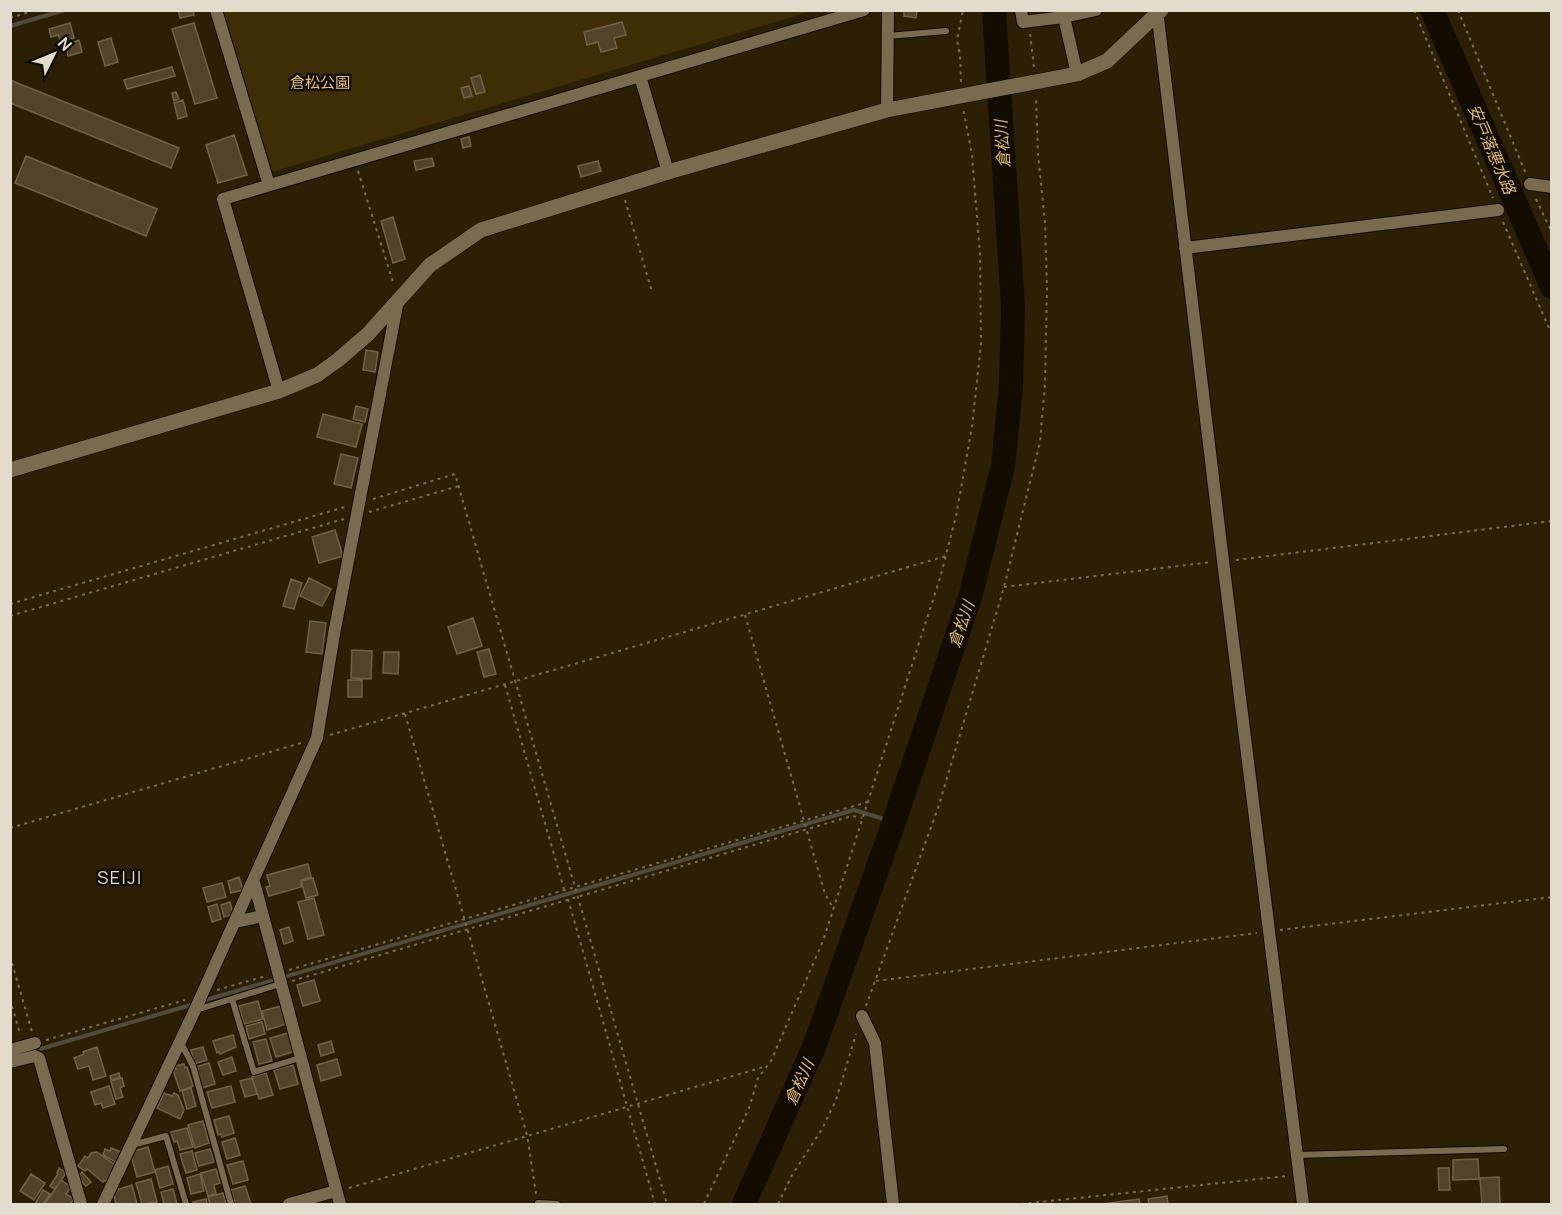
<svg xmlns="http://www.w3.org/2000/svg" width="1562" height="1215" font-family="Manrope,'Noto Sans JP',sans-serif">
  <rect width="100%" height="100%" fill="#2c2004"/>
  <path fill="#3e2e05" d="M222 11H812L275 171 267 168Z"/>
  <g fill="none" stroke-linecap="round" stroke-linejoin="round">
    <path stroke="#514a3d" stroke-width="4" d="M10 26 65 10
      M202 1001 854 810 894 822
      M31 1049H40L194 1004"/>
    <path stroke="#130c00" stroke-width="24" d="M1432 10 1552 287
      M744 1204 814 1047 894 822 971 594 1003 466 1011 386 1013 307 994 10"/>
  </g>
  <path fill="#514428" stroke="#706345" stroke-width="1.5" d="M178 10H193L194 15 180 18Z
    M904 10H917L916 18 904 16Z
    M622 22 626 35 614 38 617 48 601 52 598 42 587 45 584 32Z
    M70 23 74 38 61 42 58 35 51 37 49 29Z
    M194 23 217 98 195 104 172 29Z
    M111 38 118 62 105 66 98 42Z
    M79 40 82 52 68 56 66 45Z
    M172 67 175 76 127 89 124 80Z
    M480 75 485 92 476 94 471 78Z
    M10 80 179 148 171 168 10 103Z
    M469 86 472 96 464 98 461 88Z
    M176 92 179 99 174 101 172 93Z
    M183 100 187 116 178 119 174 103Z
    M234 135 247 175 218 183 206 145Z
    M469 137 471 146 463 148 461 139Z
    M26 156 157 209 146 236 15 183Z
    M432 158 434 166 416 170 414 161Z
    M598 161 601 171 581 177 578 166Z
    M393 217 405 259 393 263 381 221Z
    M366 350 378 352 375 372 363 370Z
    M356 406 368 409 365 422 353 419Z
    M323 414 362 424 356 447 317 437Z
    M341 454 358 458 351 488 334 484Z
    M335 530 343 556 319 563 312 537Z
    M309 578 331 589 322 606 300 596Z
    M291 579 302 583 294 609 283 606Z
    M473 618 482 646 457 654 448 627Z
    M310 621 326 623 322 654 306 652Z
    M489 649 496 674 484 677 477 652Z
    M352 650 372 651 371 679 351 678Z
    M384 652H399L398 674 383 673Z
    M348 680H362V697H348Z
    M308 864 311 877 301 880V887L269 896 266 887 270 886 267 875Z
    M239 877 243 890 231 893 228 881Z
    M313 878 318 895 306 898 301 881Z
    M222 883 226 897 207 902 203 888Z
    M314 898 324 935 308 939 298 902Z
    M230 902 233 914 224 917 221 905Z
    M217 904 221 919 212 922 208 907Z
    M289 927 293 941 284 944 280 930Z
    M314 980 320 1001 303 1006 297 985Z
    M258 1001 263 1019 244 1024 239 1006Z
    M281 1006 286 1024 267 1030 262 1011Z
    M262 1022 265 1034 249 1039 246 1026Z
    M288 1033 293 1052 276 1057 270 1038Z
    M233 1035 236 1047 220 1054 219 1052 217 1053 213 1041Z
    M266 1039 272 1061 259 1064 253 1042Z
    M331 1041 334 1052 321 1056 318 1045Z
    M97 1047 106 1076 93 1080 89 1066 78 1069 74 1058 84 1054 83 1052Z
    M203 1047 207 1060 194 1064 191 1050Z
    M232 1057 236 1071 223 1075 218 1062Z
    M337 1059 341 1075 321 1081 317 1065Z
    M209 1063 215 1084 202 1088 196 1067Z
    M184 1064 185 1068 187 1067 193 1086 180 1091 173 1070 176 1069 175 1066Z
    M293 1065 298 1084 280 1089 274 1070Z
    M119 1073 120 1077 111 1080 110 1076Z
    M266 1073 273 1095 259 1099 252 1077Z
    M122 1078 124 1086 120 1088 123 1097 116 1099 111 1081Z
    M252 1078 257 1094 245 1097 240 1081Z
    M109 1086 115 1104 103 1108 101 1103 95 1105 91 1092Z
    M231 1086 235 1102 212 1108 207 1092Z
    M191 1088 196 1106 187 1109 182 1091Z
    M164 1093 172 1096 174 1093 178 1095 184 1110 180 1119 157 1108Z
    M229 1116 234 1133 222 1137V1134L218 1135 214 1120Z
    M203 1121 209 1143 195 1148 188 1125Z
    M187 1128 193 1147 180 1150 177 1141 174 1142 171 1132Z
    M235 1138 240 1155 227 1159 222 1142Z
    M148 1147 155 1172 137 1177 130 1152Z
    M111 1148 121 1152 117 1163 103 1155 105 1149 110 1151Z
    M210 1149 214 1162 199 1166 195 1153Z
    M192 1151 197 1170 186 1173 180 1154Z
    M97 1152 115 1165 106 1182 104 1180 103 1182 87 1169 85 1171 78 1166 85 1156 88 1158 91 1153Z
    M1478 1159 1479 1179 1453 1180V1160Z
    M243 1161 248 1180 233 1184 227 1165Z
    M168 1166 173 1184 160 1188 155 1170Z
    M59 1168 66 1173 55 1189 50 1186 58 1174 57 1173Z
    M1438 1168H1449L1450 1190H1439Z
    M216 1169 220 1183 214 1185 216 1194 208 1196 201 1173Z
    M82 1172 91 1182 86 1186 77 1177Z
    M31 1174 45 1183 34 1200 20 1191Z
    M200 1174 204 1191 191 1194 187 1178Z
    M1499 1177 1500 1204H1482L1480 1178Z
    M151 1179 157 1202 142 1204 136 1183Z
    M61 1180 71 1187 66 1194 74 1199 70 1204H45Z
    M132 1185 137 1204H116L113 1191Z
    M245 1186 251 1204H235L231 1190Z
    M173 1189 177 1204H164L161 1192Z
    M43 1190 50 1194 43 1204H35Z
    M223 1193 226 1204H210L208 1197Z
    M1167 1196 1168 1204H1149L1148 1199Z
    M206 1199 207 1204H194L193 1202Z
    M1139 1199 1140 1204H1102Z"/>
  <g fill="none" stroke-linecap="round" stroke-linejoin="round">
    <defs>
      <path id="service" d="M888 36 946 31
        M232 999 254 1072 300 1058
        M196 1010 280 984
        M181 1043 193 1066 231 1204
        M132 1145 166 1136 186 1204
        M1297 1155 1504 1149
        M538 1204V1203L557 1204"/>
      <path id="minor" d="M216 10 269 185
        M1021 10 1023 22 1064 17
        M1157 10 1223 561 1303 1204
        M1077 74 1064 17 1096 10
        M640 76 668 172
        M887 110 888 10
        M1530 184 1552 187
        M1185 248 1498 210
        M279 391 223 199 864 10
        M254 882 340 1204
        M235 922 263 916
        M862 1016 875 1043 893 1204
        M10 1050 35 1043
        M10 1062 35 1056 39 1058 81 1204
        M103 1204 195 1010 317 738 334 634 398 300
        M289 1204 336 1191"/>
      <path id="tertiary" d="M10 470 279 391 317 375 338 360 368 334 430 265 481 230 668 172 887 110 1077 74 1107 61 1161 10"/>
    </defs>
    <use href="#service" stroke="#130a00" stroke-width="8"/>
    <use href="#minor" stroke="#130a00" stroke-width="14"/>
    <use href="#tertiary" stroke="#130a00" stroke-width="16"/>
    <path stroke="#766c55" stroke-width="2" stroke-dasharray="3 4.5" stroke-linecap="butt" d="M1414 10 1493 198
      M1458 10 1526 174
      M10 18 35 10
      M1030 34 1034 67
      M961 82 960 55 957 40 963 10
      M358 171 394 285
      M1536 199 1552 233
      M625 200 652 292
      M1503 222 1552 335
      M373 499 455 474 667 1204
      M369 512 459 486
      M1236 560 1552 521
      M1004 587 1212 562
      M10 604 345 507
      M745 615 825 894 833 908
      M10 616 344 519
      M505 685 564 889
      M405 714 527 1135 536 1194
      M330 735 946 556
      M10 828 301 743
      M568 899 655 1204
      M1280 930 1552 897
      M10 956 32 1032
      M289 970 868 802
      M292 981 852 816 862 818
      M876 981 1257 933
      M217 990 266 976
      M10 999 20 1034
      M866 1006 938 808 1004 587 1040 442 1045 384 1047 287 1045 223 1038 154 1036 97
      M46 1040 185 1000
      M349 1188 767 1066
      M704 1204 749 1108 758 1078 771 1061 823 941 940 578 956 516 972 427 981 344 980 254 972 155 963 108
      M778 1204 792 1175 822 1129 836 1100 856 1034
      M1021 1204 1287 1176"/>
    <use href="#service" stroke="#796b4d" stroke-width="6"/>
    <use href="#minor" stroke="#796b4d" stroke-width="12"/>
    <use href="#tertiary" stroke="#796b4d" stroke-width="15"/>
  </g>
  <g text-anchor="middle" stroke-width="4.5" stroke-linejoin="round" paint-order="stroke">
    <g font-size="15" fill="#e9c46d" stroke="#100b02">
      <text x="320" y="88">倉松公園</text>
    </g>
    <g font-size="16" font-style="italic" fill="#e1bc66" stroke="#100b02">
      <text transform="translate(1002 144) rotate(-94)" y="6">倉松川</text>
      <text transform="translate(1492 149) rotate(67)" y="6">安戸落悪水路</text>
      <text transform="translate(961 624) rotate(-71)" y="6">倉松川</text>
      <text transform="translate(799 1082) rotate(-66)" y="6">倉松川</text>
    </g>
    <g font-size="18" letter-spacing="1.5" fill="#e3dbcb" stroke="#100b02">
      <text x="120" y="884">SEIJI</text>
    </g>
  </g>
  <rect width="1562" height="1215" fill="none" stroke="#e3dbcb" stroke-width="24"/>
  <g transform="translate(54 54) rotate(47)" stroke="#100b02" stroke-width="4.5" paint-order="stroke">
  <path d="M0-4.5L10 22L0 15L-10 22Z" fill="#e3dbcb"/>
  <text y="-9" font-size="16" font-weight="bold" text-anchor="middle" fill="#e3dbcb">N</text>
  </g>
</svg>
